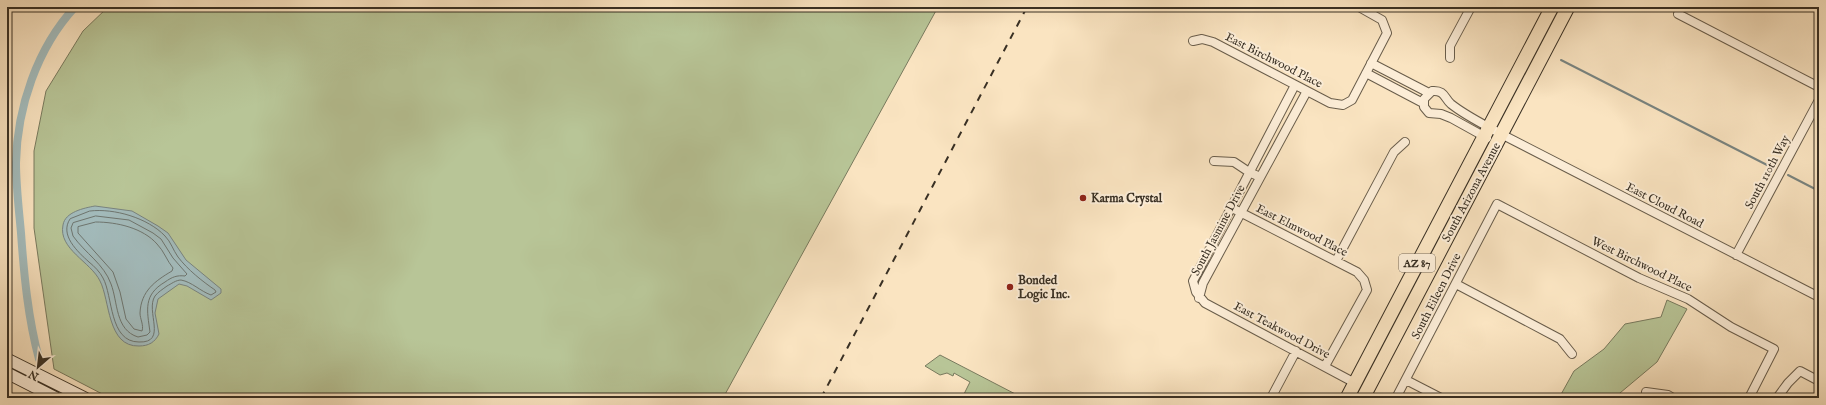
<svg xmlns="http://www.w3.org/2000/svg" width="1826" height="405" font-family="'IM FELL English',serif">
  <rect width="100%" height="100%" fill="#fae4c1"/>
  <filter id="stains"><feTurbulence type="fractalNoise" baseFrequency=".005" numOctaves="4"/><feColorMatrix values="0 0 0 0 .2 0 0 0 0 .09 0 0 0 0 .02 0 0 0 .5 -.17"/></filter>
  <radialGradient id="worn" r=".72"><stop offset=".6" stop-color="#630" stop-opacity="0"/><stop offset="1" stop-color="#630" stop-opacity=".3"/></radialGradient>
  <path fill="#b8c597" stroke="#787a5e" d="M108 7H938L723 398H110L54 369 34 228V151L46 91 83 31Z
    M1667 300 1687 309 1657 362 1614 398H1559L1574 371 1604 349 1625 324 1661 317Z
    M940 355 1023 398H962L970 382 954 373 953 376 947 373 940 375 925 366Z"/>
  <path fill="#a3bcbd" stroke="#798480" d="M95 206 132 211 158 226 168 233 186 260 221 289V293L211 300 187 286 179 284 158 299 155 313 159 334C155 342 149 346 139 346 107 347 110 300 100 281 91 262 58 249 63 225 65 212 84 208 95 206Z"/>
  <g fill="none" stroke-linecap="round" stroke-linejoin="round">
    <path stroke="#6e7670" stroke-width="1" d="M90 211C114 208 148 218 165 236 171 242 173 250 178 257 188 270 202 281 215 290L216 292 211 295C200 291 192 282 181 280 176 280 171 284 167 286 163 289 158 292 155 296 145 311 168 343 139 342 109 342 113 296 103 278 100 272 94 266 89 262 78 252 59 235 70 219Z
      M96 216 129 220 153 233 161 239 173 258 187 274 185 276C177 275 172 277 165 282 143 295 147 310 150 332L147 335 138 337C115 330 118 302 111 284 104 264 85 253 73 236L71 228 73 223Z
      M96 222C117 222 143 228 157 244 164 251 167 261 173 268L172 271C155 281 141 291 140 313 140 319 144 325 142 331L134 329 126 319 120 292 113 272 78 233V227Z"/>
    <path stroke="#798480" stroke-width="2" d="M1561 60 1771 167
      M1788 175 1819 191"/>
    <path stroke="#a3bcbd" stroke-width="8" d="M39 359C28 318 24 275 21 233 19 210 16 186 16 163 17 108 37 48 75 7"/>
    <defs>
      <path id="minor" d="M1678 14 1819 87
        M1193 41 1202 39 1213 42 1330 103 1343 105 1352 100 1387 33 1382 20 1359 7
        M1450 58V46L1471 7
        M1371 63 1429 93
        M1366 73 1423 103
        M1295 85 1193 281 1196 292 1205 303 1355 383
        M1487 138 1451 118 1441 114 1429 113 1424 107V99L1432 91C1445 90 1444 98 1451 104 1466 116 1485 125 1501 134L1819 297
        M1214 161 1234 162 1249 172 1260 177
        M1232 208 1357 272 1364 280 1367 290 1325 366
        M1736 255 1819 100
        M1336 261 1394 152 1405 142
        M1456 284 1560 339 1572 354
        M1199 298 1203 283 1307 91
        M1406 380 1441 398
        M1646 392 1668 395 1673 398
        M1271 398 1296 351
        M1396 398 1497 204 1639 278 1688 299 1731 327 1774 349 1749 398
        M1777 398 1788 383 1800 371 1819 381"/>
      <path id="secondary" d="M7 359 85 398
        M7 373 56 398"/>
      <path id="primary" d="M1347 398 1552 7
        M1363 398 1568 7"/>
    </defs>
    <use href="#minor" stroke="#695d4b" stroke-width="10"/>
    <use href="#secondary" stroke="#393024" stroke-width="13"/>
    <use href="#primary" stroke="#393024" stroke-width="15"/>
    <use href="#minor" stroke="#fcedd7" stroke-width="8"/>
    <use href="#secondary" stroke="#fcedd7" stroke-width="11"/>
    <use href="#primary" stroke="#fae4c1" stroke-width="13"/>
    <path stroke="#393024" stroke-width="2" stroke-dasharray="7 7" stroke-linecap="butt" d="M821 398 1027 7"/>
  </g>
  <g fill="#8f2418" stroke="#fcedd7" stroke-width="1.5">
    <circle cx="1083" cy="198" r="4"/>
    <circle cx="1010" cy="287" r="4"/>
  </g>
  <g text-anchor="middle" stroke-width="4" stroke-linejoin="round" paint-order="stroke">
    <rect fill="#fcedd7" stroke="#74695a" stroke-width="1" x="1399" y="254" width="36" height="18" rx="3"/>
    <g font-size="11" font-weight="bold" fill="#393024">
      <text x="1417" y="267">AZ 87</text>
    </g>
    <g font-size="12" fill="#393024" stroke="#fcedd7">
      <text transform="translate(1274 60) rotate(27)" y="4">East Birchwood Place</text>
      <text transform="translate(1767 172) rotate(-62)" y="4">South 110th Way</text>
      <text transform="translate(1471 192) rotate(-62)" y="4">South Arizona Avenue</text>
      <text transform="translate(1665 205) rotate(27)" y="4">East Cloud Road</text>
      <text transform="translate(1218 230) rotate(-62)" y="4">South Jasmine Drive</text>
      <text transform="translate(1302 230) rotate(27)" y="4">East Elmwood Place</text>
      <text transform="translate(1642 264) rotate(26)" y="4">West Birchwood Place</text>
      <text transform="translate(1436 296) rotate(-63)" y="4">South Eileen Drive</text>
      <text transform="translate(1282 330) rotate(28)" y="4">East Teakwood Drive</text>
    </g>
    <g font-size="12" font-weight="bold" fill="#393024" stroke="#fcedd7" text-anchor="start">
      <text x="1091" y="202">Karma Crystal</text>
      <text x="1018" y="284">Bonded<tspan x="1018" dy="14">Logic Inc.</tspan></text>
    </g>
  </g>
  <rect width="1826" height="405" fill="none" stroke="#fae4c1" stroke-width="24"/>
  <rect x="8" y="8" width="1810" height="389" fill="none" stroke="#393024" stroke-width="2"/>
  <rect x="12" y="12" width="1802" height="381" fill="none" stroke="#393024"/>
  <g transform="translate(38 367) rotate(208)" stroke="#fcedd7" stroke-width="3" paint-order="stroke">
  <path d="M0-3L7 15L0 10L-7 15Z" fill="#393024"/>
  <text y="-6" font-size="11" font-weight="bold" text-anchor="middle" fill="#393024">N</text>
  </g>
  <rect width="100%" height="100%" filter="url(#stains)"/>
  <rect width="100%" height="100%" fill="url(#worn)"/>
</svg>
